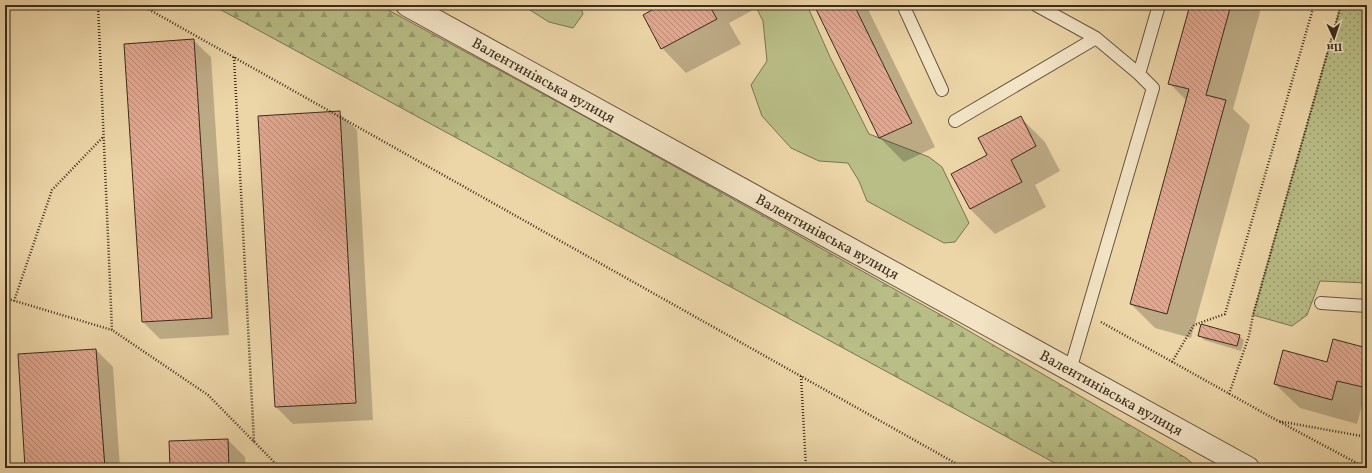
<svg xmlns="http://www.w3.org/2000/svg" width="1372" height="473" font-family="Vollkorn,serif">
  <defs>
    <pattern id="grass-dots" width="8" height="8" patternUnits="userSpaceOnUse"><rect width="8" height="8" fill="#b9bd86"/><path d="M2 2h.1M6 6h.1" fill="none" stroke="#989a6d" stroke-width="1.8" stroke-linecap="round"/></pattern>
    <pattern id="forest-firs" width="22" height="20" patternUnits="userSpaceOnUse"><rect width="22" height="20" fill="#b9bd86"/><path d="M5 1l3.5 6h-7zM16 11l3.5 6h-7z" fill="#989a6d"/></pattern>
    <pattern id="building-back-hatch" width="6" height="6" patternUnits="userSpaceOnUse"><rect width="6" height="6" fill="#e2a78f"/><path d="M-1 5l2 2M0 0l6 6M5-1l2 2" fill="none" stroke="#b88874"/></pattern>
  </defs>
  <rect width="100%" height="100%" fill="#ecd5a7"/>
  <filter id="stains"><feTurbulence type="fractalNoise" baseFrequency=".005" numOctaves="4"/><feColorMatrix values="0 0 0 0 .2 0 0 0 0 .09 0 0 0 0 .02 0 0 0 .5 -.17"/></filter>
  <radialGradient id="worn" r=".72"><stop offset=".6" stop-color="#630" stop-opacity="0"/><stop offset="1" stop-color="#630" stop-opacity=".3"/></radialGradient>
  <path fill="url(#grass-dots)" stroke="#7a7452" d="M1341 5H1367V283L1320 281 1307 315 1292 326 1253 315Z"/>
  <path fill="url(#forest-firs)" stroke="#7a7452" d="M212 5H379L593 121 957 324 1186 458 1198 468H1064Z"/>
  <path fill="#b9bd86" stroke="#7a7452" d="M522 5H580L583 14 573 28 549 22Z
    M755 5H807L830 57 869 134 929 157 942 167 969 223 955 242 944 243 867 201 859 181 848 163 819 161 791 148 762 116 751 85 767 61 763 21Z"/>
  <path fill="#0003" d="M663 5H754L755 9 729 23 741 44 686 73 662 48Z
    M815 5H866L935 147 904 162 880 138Z
    M1191 5H1262L1233 109 1250 125 1191 338 1155 328 1131 304 1187 101 1169 83Z
    M193 40 211 57 229 335 160 339 143 322Z
    M339 113 357 130 373 420 293 424 276 407 259 117Z
    M1020 117 1045 142 1060 171 1035 185 1046 207 995 234 970 209 952 175 988 155Z
    M1199 335 1239 336 1244 340 1241 351 1204 340Z
    M96 350 113 367 120 468H26Z
    M1367 350V406L1362 405 1357 424 1300 408 1275 384 1328 363Z
    M228 440 245 457 246 468H171Z"/>
  <path fill="url(#building-back-hatch)" stroke="#3b2c1d" d="M661 5H709L717 19 661 49 643 15Z
    M814 5H854L912 123 879 138Z
    M1190 5H1231L1206 95 1226 100 1167 314 1130 304 1189 89 1168 84Z
    M194 39 212 318 142 322 124 44Z
    M340 111 356 403 275 407 258 116Z
    M1021 116 1036 146 1011 160 1022 182 970 209 951 174 987 155 978 138Z
    M1201 324 1240 335 1237 346 1198 336Z
    M1333 339 1367 348V388L1337 381 1332 400 1274 384 1283 350 1327 362Z
    M96 349 105 468H25L18 354Z
    M228 439 229 468H170L169 441Z"/>
  <g fill="none" stroke-linecap="round" stroke-linejoin="round">
    <defs>
      <path id="service" d="M903 5 942 90
        M1036 5 1096 38
        M955 121 1096 38 1139 74
        M1321 303 1367 306
        M1070 370 1153 88 1139 74 1159 5"/>
      <g id="tertiary">
        <path id="s1" d="M407 5 1248 468"/>
      </g>
    </defs>
    <use href="#service" stroke="#675640" stroke-width="14"/>
    <use href="#tertiary" stroke="#675640" stroke-width="24"/>
    <path stroke="#3b2c1d" stroke-width="2.5" stroke-dasharray="1 2" stroke-linecap="butt" d="M98 5 112 330 208 395 280 468
      M141 5 964 468
      M234 57 254 442
      M5 298 112 330
      M14 301 52 190 103 137
      M1101 322 1278 421 1367 437
      M1172 362 1194 325 1225 314 1314 5
      M801 376 806 468
      M1229 394 1249 336 1253 315 1341 5
      M1280 422 1366 468"/>
    <use href="#service" stroke="#f3e4c6" stroke-width="12"/>
    <use href="#tertiary" stroke="#f3e4c6" stroke-width="22"/>
  </g>
  <g text-anchor="middle" stroke-width="3.5" stroke-linejoin="round" paint-order="stroke">
    <g font-size="15" fill="#3b2c1d" stroke="#f3e4c6">
      <text dy="5" stroke="none"><textPath href="#s1" startOffset="156">Валентинівська вулиця</textPath></text>
      <text dy="5" stroke="none"><textPath href="#s1" startOffset="480">Валентинівська вулиця</textPath></text>
      <text dy="5" stroke="none"><textPath href="#s1" startOffset="804">Валентинівська вулиця</textPath></text>
    </g>
  </g>
  <rect width="1372" height="473" fill="none" stroke="#ecd5a7" stroke-width="20"/>
  <rect x="6" y="6" width="1360" height="461" fill="none" stroke="#3b2c1d" stroke-width="2"/>
  <rect x="10" y="10" width="1352" height="453" fill="none" stroke="#3b2c1d"/>
  <g transform="translate(1334 38) rotate(177)" stroke="#f3e4c6" stroke-width="3" paint-order="stroke">
  <path d="M0-3L7 15L0 10L-7 15Z" fill="#3b2c1d"/>
  <text y="-6" font-size="11" font-weight="bold" text-anchor="middle" fill="#3b2c1d">Пн</text>
  </g>
  <rect width="100%" height="100%" filter="url(#stains)"/>
  <rect width="100%" height="100%" fill="url(#worn)"/>
</svg>
